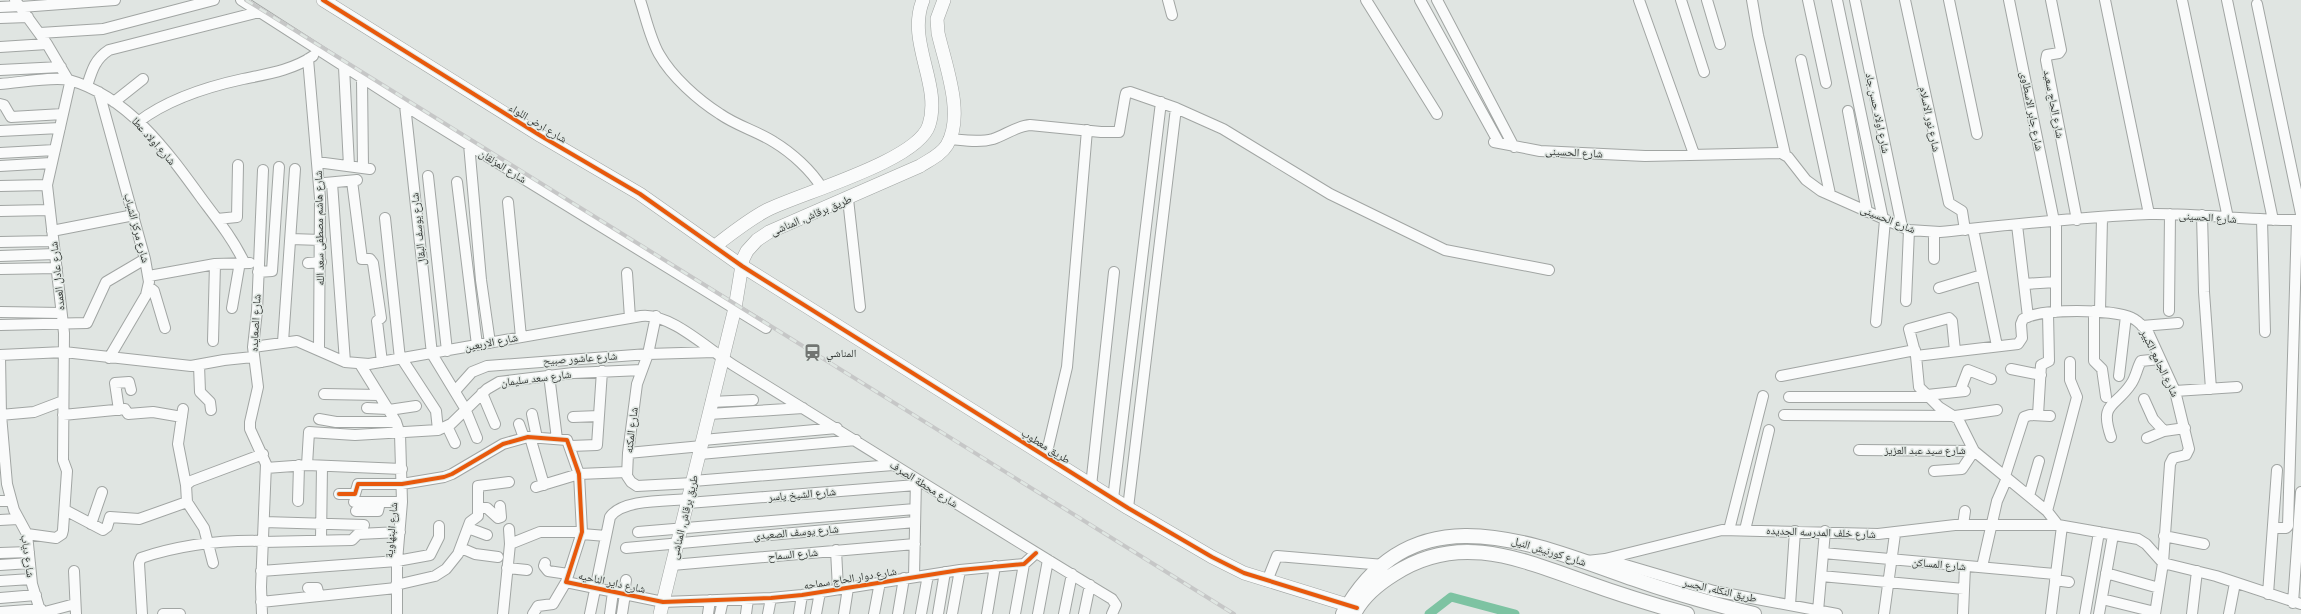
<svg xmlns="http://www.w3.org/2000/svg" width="2301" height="614" font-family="'Public Sans','Noto Naskh Arabic',sans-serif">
  <rect width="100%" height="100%" fill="#e0e5e2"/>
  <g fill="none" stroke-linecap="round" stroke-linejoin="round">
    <path stroke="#7dc3a2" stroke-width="9" d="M1429 614 1451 597 1515 614"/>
    <defs>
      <path id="minor" d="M15 0 47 44 70 83 47 185 64 333 63 460 67 471 63 530 62 534 56 538 27 534
        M241 0 420 115 766 328
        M640 0C646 18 650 38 659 54 672 77 698 100 720 114 737 126 757 131 774 142 792 153 811 170 822 188
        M1168 0 1172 15
        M1366 0 1437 114
        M1420 0 1499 143
        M1437 0 1514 147
        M1639 0 1694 154
        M1681 0 1704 72
        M1707 0 1720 44
        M1752 0 1758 35 1785 154
        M1808 0 1826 83
        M1837 0 1883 219
        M1855 0 1902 227
        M1905 0 1949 203 1962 211 1965 230
        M1949 0 1977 134
        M2009 0 2054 221
        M2051 0 2061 50 2059 53 2047 55 2046 60 2077 220
        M2105 0 2149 214
        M2182 0 2228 218
        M2227 0 2273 220
        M2257 4 2301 214
        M0 7 20 6
        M21 7 115 0
        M0 18 28 17
        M40 33 103 29 214 0
        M0 47 47 44
        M308 59 320 198 319 349
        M1801 60 1830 194
        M344 67 349 166
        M0 70 61 67
        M362 79 363 168
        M0 84C18 83 54 76 69 80 128 96 168 152 202 199 217 219 233 239 244 262
        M87 86C92 70 95 59 109 50L259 12
        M99 92 145 259 149 282 146 295 109 358
        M114 102 143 79
        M0 104 4 105 11 117 63 114
        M405 105 432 354 466 410
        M1848 111 1867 212
        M138 122C168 99 206 87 243 79 267 74 293 70 313 56
        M0 131 60 128
        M949 139C963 140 979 143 993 139 1005 135 1017 126 1030 125L1101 132H1119L1125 97 1126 93 1130 92 1176 108 1223 129 1330 194 1445 250 1549 270
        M1494 142 1540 151 1645 156 1781 153 1788 157 1806 180 1821 191 1909 230 1940 232C2009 225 2079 217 2149 214 2200 213 2250 221 2301 220
        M469 144 481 280 490 343
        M0 153 55 150
        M317 162 370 169
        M0 166 51 163
        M428 176 447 351
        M352 181 362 259H370L373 263 381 318 377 321 382 362
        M457 182 477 345
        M325 183 357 180
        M332 183 345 362
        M0 186 47 185
        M848 199 860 307
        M508 202 521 337
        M0 211 50 210
        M2202 215 2204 292 2211 389
        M385 218 400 359
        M217 219 237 217 238 165
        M2262 220 2265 332
        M2017 225 2028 317
        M1973 229 1997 346
        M52 231 134 215
        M1934 232V259
        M291 239 321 240
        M0 242 53 241
        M0 256 55 254
        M308 263 321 262
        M0 269 57 268
        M258 272 272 271 279 167
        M627 273 630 318
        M149 276 215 264 250 263
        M2024 284 2056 282
        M149 287 154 291 165 328
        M1939 288 1982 275
        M1906 301 1909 230
        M232 308 240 262
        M2094 311V361L2102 369 2106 397
        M2100 311 2102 218
        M2169 311 2170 214
        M0 312 61 313
        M2056 312V221
        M656 316 648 354 637 384 628 453 627 476 631 482 637 486 693 483
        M1876 322 1885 220
        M0 325 87 323 106 282 145 259
        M2142 326 2178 323
        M213 341 215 264
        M283 342 295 169
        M253 347 297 341 345 362 369 364 641 316C669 312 709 350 733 365 859 443 985 522 1112 599L1116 605 1112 614
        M0 355 64 352 191 366 224 360 253 357
        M0 356 1 415 7 484 14 510 27 534 32 584 41 614
        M1916 356 2018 344 2022 338 2021 324 2023 319C2041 308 2113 309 2132 318 2139 321 2143 327 2148 332L2175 391 2189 449 2186 455 2173 458 2170 464 2163 563 2155 614
        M402 359 436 411 438 430
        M360 364 396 422 400 434 402 502 397 561V614
        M199 365 200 392 210 402 211 410
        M2011 369 2041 375
        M549 375 557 439
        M1781 376 1915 350
        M2119 376 2126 316
        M455 391 472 372 487 366 648 354 715 352
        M1960 391 1968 370 1991 379
        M2175 391 2237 387
        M482 393 495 424
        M324 394 379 395
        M1927 395 1965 391
        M1789 397H1929
        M2144 399 2153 419 2164 431
        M711 402 753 400
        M367 408 388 409
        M183 409 178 444 186 485 187 502 204 528 213 563
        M119 410 115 383 129 382 131 390
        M389 410 416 406
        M466 411 477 438
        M532 414 537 438
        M709 414 803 408
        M0 415 34 412 63 401
        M63 415 125 409 128 414 153 412 182 417
        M1784 415 1955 416 1997 410
        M2038 415 2041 365 2049 361 2048 313
        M573 417 599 416
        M319 419 336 422H396
        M519 424 524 438
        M447 426 455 443
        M530 437 544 485
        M2111 437C2099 402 2115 408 2131 384 2136 377 2137 368 2141 361L2160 359
        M2147 438 2164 431 2185 428
        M703 440 837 428
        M570 446 597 445 602 371
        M1859 450 1974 451 2047 511 2058 525
        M628 453 702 446
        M700 454 856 440
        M1046 456 1067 367 1087 130
        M307 465 309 432 355 435 438 430 451 424 487 389 499 382 573 373 642 370
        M266 468 307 465 402 469
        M1934 471 1962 469 1974 451 1958 419 1939 407 1919 387 1916 356 1909 329 1949 318 1952 321 1955 351
        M2005 476 2024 417 2030 415 2050 416
        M693 481 893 465
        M186 485 191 481 263 454
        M1091 486 1114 272
        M536 487 579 474 627 472
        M339 494H355L358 484H402L444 477 452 474 503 444 528 437 567 440 579 474 582 532 566 582 663 602 771 598 802 595 960 570 1024 564 1036 553
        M2029 496 2039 461
        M1113 499 1161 102
        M0 501H10
        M298 501 299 465
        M354 502H402
        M688 503 916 485
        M478 508H487L498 518 501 517 500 506
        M1128 508 1176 108
        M65 510 103 530 107 527 110 517 139 519 187 502
        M356 511H378L380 502
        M2047 511 2077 397 2070 380V362
        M0 520 18 519
        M264 522 364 525
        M91 524 102 492
        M1963 525 1965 511
        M468 528 487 535
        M2273 528H2286L2288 526 2297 220
        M509 529 510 544
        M1729 530 1763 396
        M1745 530 1769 430
        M638 532 915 509
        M582 534 606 536
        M2164 536 2204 544
        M321 540 322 466
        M263 542 352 540 358 534 400 532
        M461 548 475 554 498 557
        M626 548 915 522
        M836 550 838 589
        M0 553 29 552
        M1823 553 2055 574
        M1605 559 1714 591 1837 614
        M1587 561 1605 559 1722 530 1878 534 1955 525H2058L2138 539 2146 544 2163 563 2216 576 2301 604
        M545 563 544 566 548 571 568 574
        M0 565 30 563
        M672 565 915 544
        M1982 567 1997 501 2007 478
        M507 568 527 570
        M74 571 76 614
        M261 571 397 561 430 555 439 537V526
        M2106 573 2159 588
        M1821 576 1964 589
        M914 577 916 479
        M2055 580 2069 582
        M0 581 31 579
        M1267 581 1277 556 1384 565
        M396 585 435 576 446 569 458 554 470 522 478 516V486L509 482
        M308 588H317L319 596
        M624 594 626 580
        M2268 594 2277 470
        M0 598 36 595
        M2102 599 2155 612
        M261 602 396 588
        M2293 603 2301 492
        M1790 605 1795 531
        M1818 611 1825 531
        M0 612 41 609
        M41 613 75 604
        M142 614 139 563 141 558C180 545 222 540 263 541
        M163 614H180
        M262 614 261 587 266 464 250 429V422L258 387 253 347 257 311 263 170
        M503 614 510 544 540 532H582
        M533 614 538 606 553 604 566 582
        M590 614 610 517C622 499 667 501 688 499
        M610 614 613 592
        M622 614 625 594
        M708 614 710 600
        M720 614 723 600
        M746 614 748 599
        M768 614 771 598
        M799 614 802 595
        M816 614 820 592
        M844 614 848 588
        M874 614 880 582
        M898 614 904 578
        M921 614 928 575
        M938 614 945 572
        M952 614 960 570
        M987 614 995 566
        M1015 614 1024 564
        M1038 614 1048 560
        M1064 614 1072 574
        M1084 614 1090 585
        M1884 614 1895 534
        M1963 614 1965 566
        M2051 614 2062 526
        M2085 614 2099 532
        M2099 614 2113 535
        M2192 614 2197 571
        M2229 614 2235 583"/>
      <path id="tertiary" d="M323 0 541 136 640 194 742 266 1128 508 1212 557 1244 573 1357 608
        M715 246C732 233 748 220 767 210 801 193 918 161 929 125 942 84 906 42 923 0
        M660 614 735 308 743 259 747 251 757 240 769 232 920 166C929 160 941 155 947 145 965 115 945 64 938 33L937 19 944 0"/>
      <path id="secondary" d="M1343 614C1412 489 1531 543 1634 579 1673 593 1713 604 1754 614
        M1354 614C1362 597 1378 584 1394 574 1460 531 1522 560 1588 583 1621 595 1654 605 1687 614"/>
    </defs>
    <use href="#minor" stroke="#a1a5a3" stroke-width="12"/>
    <use href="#tertiary" stroke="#a1a5a3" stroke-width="14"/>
    <use href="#secondary" stroke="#a1a5a3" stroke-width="16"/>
    <use href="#minor" stroke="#fafbfb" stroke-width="10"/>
    <use href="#tertiary" stroke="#fafbfb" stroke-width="13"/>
    <use href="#secondary" stroke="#fafbfb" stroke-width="14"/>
    <defs>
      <path id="rail" d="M246 0 1234 614"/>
    </defs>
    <use href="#rail" stroke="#c6c7c7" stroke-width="4"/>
    <use href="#rail" stroke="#dfe6e2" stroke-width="2.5" stroke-dasharray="8" stroke-linecap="butt"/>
    <defs>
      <path id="cycleway" d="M323 0 541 136 640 194 742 266 1128 508 1212 557 1244 573 1357 608
        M339 494H355L358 484H402L444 477 452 474 503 444 528 437 567 440 579 474 582 532 566 582 663 602 771 598 802 595 960 570 1024 564 1036 553"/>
    </defs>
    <use href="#cycleway" stroke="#dfe6e2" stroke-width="6"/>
    <use href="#cycleway" stroke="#e8590c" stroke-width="4"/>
  </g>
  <defs>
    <symbol id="station-bare" viewBox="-9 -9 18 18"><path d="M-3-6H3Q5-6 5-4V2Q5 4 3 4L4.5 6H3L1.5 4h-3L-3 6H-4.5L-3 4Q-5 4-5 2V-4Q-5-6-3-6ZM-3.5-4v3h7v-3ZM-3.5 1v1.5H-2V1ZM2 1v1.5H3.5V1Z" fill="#717572" stroke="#dfe6e2" stroke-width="2.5" paint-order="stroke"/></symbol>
  </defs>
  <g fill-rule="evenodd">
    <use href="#station-bare" x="800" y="340" width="25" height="25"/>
  </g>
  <g text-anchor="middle" stroke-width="3" stroke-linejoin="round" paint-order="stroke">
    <g font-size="11" fill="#353836" stroke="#dfe6e2">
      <text transform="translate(2054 104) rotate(79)" y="4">شارع الحاج سعيد</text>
      <text transform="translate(2032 111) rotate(79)" y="4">شارع جابر الاسطاوى</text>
      <text transform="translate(1878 113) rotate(78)" y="4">شارع اولاد حسن جاد</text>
      <text transform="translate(1930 119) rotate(78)" y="4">شارع نور الاسلام</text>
      <text transform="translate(538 123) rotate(31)" y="4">شارع ارض اللواء</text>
      <text transform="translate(154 141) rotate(48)" y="4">شارع اولاد عطا</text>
      <text transform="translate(1574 152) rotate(3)" y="4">شارع الحسينى</text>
      <text transform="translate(503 166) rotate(32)" y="4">شارع المزلقان</text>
      <text transform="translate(811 215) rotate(-23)" y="4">طريق برقاش, المناشى</text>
      <text transform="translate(2208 217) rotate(4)" y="4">شارع الحسينى</text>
      <text transform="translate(1888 219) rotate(22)" y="4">شارع الحسينى</text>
      <text transform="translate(137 228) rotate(75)" y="4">شارع مركز الشباب</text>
      <text transform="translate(319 228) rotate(-91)" y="4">شارع هاشم مصطفى سعد الله</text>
      <text transform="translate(418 229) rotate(-96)" y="4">شارع يوسف البقال</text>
      <text transform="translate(57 276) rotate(-96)" y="4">شارع عادل العمده</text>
      <text transform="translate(255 323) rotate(-87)" y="4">شارع الصعايده</text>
      <text transform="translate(491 342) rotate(-11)" y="4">شارع الاربعين</text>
      <text transform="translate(580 358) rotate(-4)" y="4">شارع عاشور صبيح</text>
      <text transform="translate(2160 363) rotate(64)" y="4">شارع الجامع الكبير</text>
      <text transform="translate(536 378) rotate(-7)" y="4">شارع سعد سليمان</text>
      <text transform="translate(631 430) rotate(-83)" y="4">شارع المكنه</text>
      <text transform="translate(1046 446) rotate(32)" y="4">طريق معطوب</text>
      <text x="1925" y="454">شارع سيد عبد العزيز</text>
      <text transform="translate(924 484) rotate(32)" y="4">شارع محطة الصرف</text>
      <text transform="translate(802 494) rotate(-5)" y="4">شارع الشيخ ياسر</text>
      <text transform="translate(684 517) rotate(-76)" y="4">طريق برقاش, المناشى</text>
      <text transform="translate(391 530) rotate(-85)" y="4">شارع البنهاوية</text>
      <text transform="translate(796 532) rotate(-5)" y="4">شارع يوسف الصعيدى</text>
      <text transform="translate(1821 532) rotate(2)" y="4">شارع خلف المدرسه الجديده</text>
      <text transform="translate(1549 551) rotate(17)" y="4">شارع كورنيش النيل</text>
      <text transform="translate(793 554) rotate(-5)" y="4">شارع السماح</text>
      <text transform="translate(28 556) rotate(82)" y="4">شارع دياب</text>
      <text transform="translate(1939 564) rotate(5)" y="4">شارع المساكن</text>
      <text transform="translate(850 578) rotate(-9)" y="4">شارع دوار الحاج سماحه</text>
      <text transform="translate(612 582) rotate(12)" y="4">شارع داير الناحيه</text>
      <text transform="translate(1720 590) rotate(13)" y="4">طريق النكله, الجسر</text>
    </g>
    <g font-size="11" fill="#353836" stroke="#dfe6e2" text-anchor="start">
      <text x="826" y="357">المناشي</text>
    </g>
  </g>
</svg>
